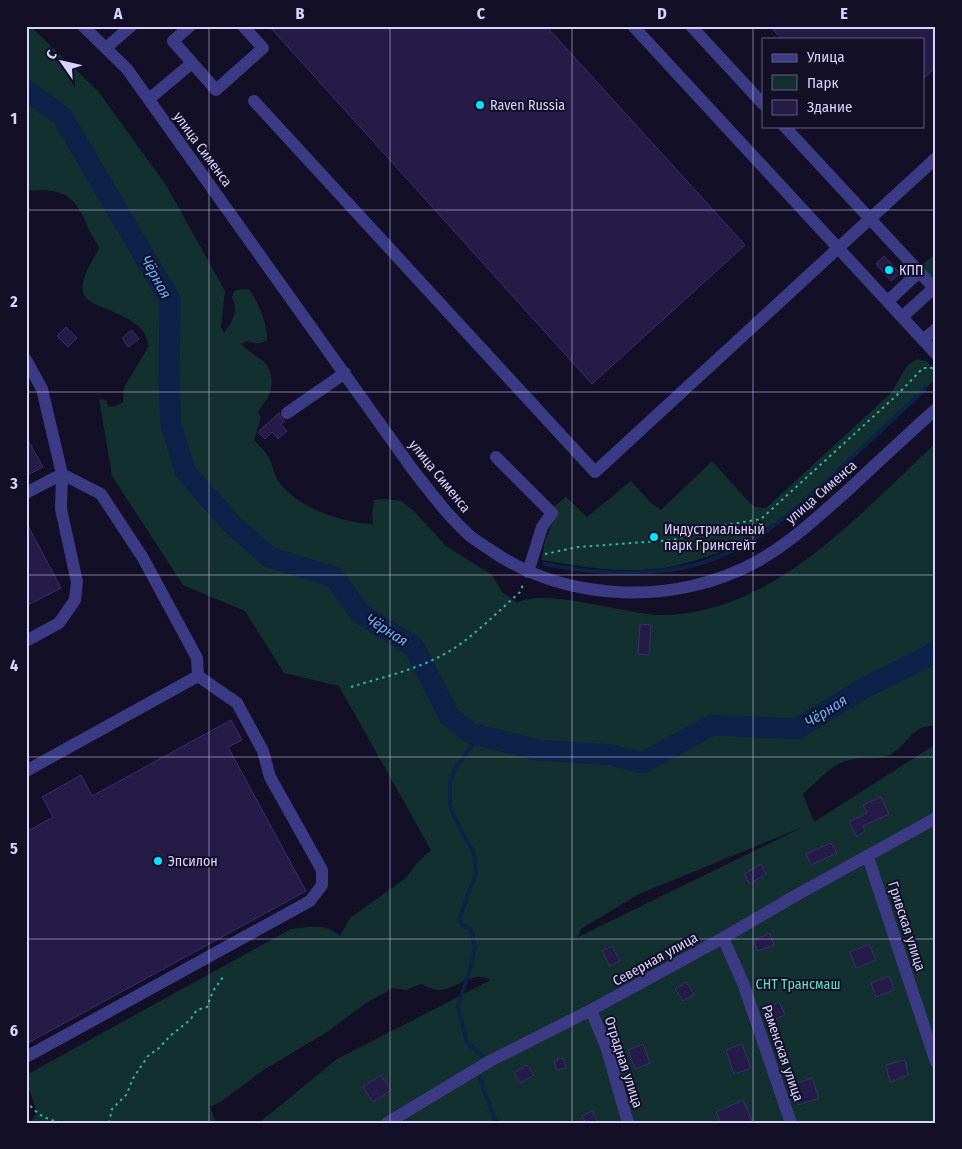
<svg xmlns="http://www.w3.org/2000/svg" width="962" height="1149" font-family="'Fira Sans Condensed',sans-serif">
  <rect width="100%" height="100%" fill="#130f26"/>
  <path fill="#12302f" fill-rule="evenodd" d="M26 26H30L98 91 166 185 225 291 221 327 224 333C232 323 239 310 232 298L234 291 242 289H249C258 302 268 324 267 340 260 344 255 344 247 341L241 344C247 351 256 355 263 361 268 365 270 370 271 375 274 391 267 399 258 412L261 418 254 440C259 446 265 450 269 458 273 466 274 475 279 482 298 508 342 523 373 524L372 514 374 500 384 499 401 501 415 512 446 546 492 575 502 592 517 603C542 587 626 614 659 615 668 615 680 614 689 613 789 597 865 508 936 443V725C931 727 925 726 921 728 910 734 903 747 892 754 880 760 866 756 853 759 830 764 821 779 803 794L814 822 936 744V1123H259L337 1059 491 980C472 970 458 989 440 990 433 990 427 987 421 984L406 990 393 988 366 1003 327 1032 262 1071 222 1101 210 1107 216 1123H30L37 1113 30 1091 26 1089V1075L291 929C310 927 325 922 340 936L350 918 406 878 417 863 431 850 339 686 284 673 245 611 183 585 112 476 99 399 106 400 109 407 116 406 123 402 124 387 149 346C144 310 86 311 83 292 80 277 93 261 99 248 97 243 94 239 91 234 88 229 86 222 83 216 70 190 53 189 26 191ZM803 827 578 937 581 929 639 894Z
    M936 253V281L921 266Z
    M917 359 927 361 935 371 936 379C906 406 876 434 846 461 823 483 800 505 774 524 747 545 689 566 654 569 617 573 578 566 541 560L545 541 556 514 552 508 566 497 587 517 631 481 651 503 661 510 712 461 749 502 755 507 766 508 891 393 907 366Z"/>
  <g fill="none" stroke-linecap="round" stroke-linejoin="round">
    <path stroke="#0c2248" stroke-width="4" d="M545 564C600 575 659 579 713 559 765 540 805 501 845 464 872 439 898 414 925 389
      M479 736 455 769 450 782V805L460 829 474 852 476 873 460 917 461 924 471 930 475 947 471 966 458 1006 467 1042 482 1056
      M480 1078 496 1123"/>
    <path stroke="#0c2248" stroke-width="21" d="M26 90 62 116 170 300 169 383 171 425 185 471 229 521 269 557 334 577 360 613 414 647 449 716 470 733 537 750 611 755 642 763 712 725 797 729 864 688 923 659 936 651"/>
  </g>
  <path fill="#241b47" stroke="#3b2d73" d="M269 26H546L745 245 592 384Z
    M770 26H936V67L923 79V39H781Z
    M884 256 900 273 891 281 876 264Z
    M66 327 77 338 68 347 57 336Z
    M132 330 139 339 128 347 122 338Z
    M279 413 281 418 285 421 281 424 287 431 278 439 272 432 265 439 258 432Z
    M26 437 43 467 26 476Z
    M26 522 61 588 26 606Z
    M640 624 651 625 649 655 638 654Z
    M231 720 242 740 228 747 306 891 26 1044V832L53 817 42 797 81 775 92 796Z
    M881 797 889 814 863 826 865 831 857 837 849 822 867 813 863 805Z
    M831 843 837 853 811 865 806 854Z
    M761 864 766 874 750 884 744 874Z
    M770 933 774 945 758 951 753 941Z
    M869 944 876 960 856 968 850 952Z
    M612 946 620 961 610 966 602 951Z
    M889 976 894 990 876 997 871 983Z
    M686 982 694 994 683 1001 675 989Z
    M779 1002 785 1015 768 1022 766 1009Z
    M643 1044 650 1063 635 1069 628 1050Z
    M742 1044 751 1068 734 1074 726 1050Z
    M563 1058 566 1068 557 1070 554 1061Z
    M905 1060 908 1075 890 1082 886 1065Z
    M527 1065 534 1075 520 1083 514 1073Z
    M381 1075 391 1090 373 1102 363 1087Z
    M812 1078 819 1098 798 1105 792 1085Z
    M743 1100 753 1123H721L716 1112Z
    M592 1111 598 1123H586L582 1116Z"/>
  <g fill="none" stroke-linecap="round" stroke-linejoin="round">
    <path stroke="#2fb8b0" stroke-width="2" stroke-dasharray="2.5 4" stroke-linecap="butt" d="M545 554 578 547 673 540 715 527 761 519 897 395 923 368H936
      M351 687C386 676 425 668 456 647 479 631 499 611 520 592L524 582
      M26 1101C39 1116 46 1120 65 1123
      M109 1123 112 1109 127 1094 132 1080 148 1056 159 1048 170 1036 190 1020 197 1010 207 1007 213 991 223 977"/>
    <path stroke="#3d3a85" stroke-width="12" d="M83 26 127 69 413 470C431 493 448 516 470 536 476 541 485 546 492 551 568 603 677 606 758 561 791 542 819 516 847 491 876 464 906 436 936 409
      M190 26 173 41 216 90 263 48 243 26
      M633 26 936 354
      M691 26 763 104
      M106 48 131 26
      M149 99 192 63
      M254 101 595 472 936 158
      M784 126 936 290
      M888 301 919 272
      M902 317 934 288
      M923 340 936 329
      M26 360 42 389 62 474 61 509 77 582 75 600 59 623 26 641
      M287 413 345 373
      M496 457 552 513 542 527 528 572
      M62 474 101 494 143 558 197 658 198 676
      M26 493 62 474
      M26 771 198 676 237 703 263 751 270 777 322 870V885L310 901 26 1057
      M868 857 936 1062
      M723 938 743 983 791 1123
      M591 1010 607 1049 628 1123
      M387 1123 490 1061 591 1010 723 938 793 897 936 818"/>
  </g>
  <path fill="none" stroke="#d9d4ff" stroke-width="1" stroke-opacity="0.55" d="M209 26V1123M390 26V1123M572 26V1123M753 26V1123M26 210H936M26 392H936M26 575H936M26 757H936M26 939H936"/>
  <g fill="#00e5ff" stroke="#130f26" stroke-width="2">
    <circle cx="480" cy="105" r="5"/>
    <circle cx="889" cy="270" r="5"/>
    <circle cx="654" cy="537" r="5"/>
    <circle cx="158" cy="861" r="5"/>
  </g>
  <g text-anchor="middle" stroke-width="4" stroke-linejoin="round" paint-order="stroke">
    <g font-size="14" fill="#d9d4ff" stroke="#130f26" text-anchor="start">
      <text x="490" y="110">Raven Russia</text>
      <text x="899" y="275">КПП</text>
      <text x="664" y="534">Индустриальный<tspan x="664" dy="16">парк Гринстейт</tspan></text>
      <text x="168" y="866">Эпсилон</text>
    </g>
    <g font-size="14" fill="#d9d4ff" stroke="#130f26">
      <text transform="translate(203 149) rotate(54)" y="5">улица Сименса</text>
      <text transform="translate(440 476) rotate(51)" y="5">улица Сименса</text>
      <text transform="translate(821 492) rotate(-41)" y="5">улица Сименса</text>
      <text transform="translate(907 926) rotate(72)" y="5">Гривская улица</text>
      <text transform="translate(655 959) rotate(-29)" y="5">Северная улица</text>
      <text transform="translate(783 1053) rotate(71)" y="5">Раменская улица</text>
      <text transform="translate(624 1062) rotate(72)" y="5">Отрадная улица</text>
    </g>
    <g font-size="14" fill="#5fe0c0" stroke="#130f26">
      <text x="798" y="989">СНТ Трансмаш</text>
    </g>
    <g font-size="15" font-style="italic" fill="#62b6ff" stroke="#130f26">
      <text transform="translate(156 277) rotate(61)" y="5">Чёрная</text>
      <text transform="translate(387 630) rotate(33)" y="5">Чёрная</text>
      <text transform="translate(826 711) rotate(-32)" y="5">Чёрная</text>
    </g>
  </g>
  <rect width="962" height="1149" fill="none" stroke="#130f26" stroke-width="55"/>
  <rect x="762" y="38" width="162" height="90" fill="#130f26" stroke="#625e7d"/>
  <rect x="772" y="54" width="25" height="8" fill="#3d3a85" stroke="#625e7d"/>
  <text x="807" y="62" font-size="15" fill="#d9d4ff">Улица</text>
  <rect x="772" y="75" width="25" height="15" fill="#12302f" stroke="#625e7d"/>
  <text x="807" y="88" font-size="15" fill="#d9d4ff">Парк</text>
  <rect x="772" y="100" width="25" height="15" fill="#241b47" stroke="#625e7d"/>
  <text x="807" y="112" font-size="15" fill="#d9d4ff">Здание</text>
  <g transform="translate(62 62) rotate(304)" stroke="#130f26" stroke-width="4" paint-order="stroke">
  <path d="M0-4L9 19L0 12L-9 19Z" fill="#d9d4ff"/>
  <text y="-8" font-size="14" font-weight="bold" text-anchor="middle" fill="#d9d4ff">С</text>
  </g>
  <rect x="28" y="28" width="906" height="1094" fill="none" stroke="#d9d4ff" stroke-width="2"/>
  <g font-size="16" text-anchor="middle" font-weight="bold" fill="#d9d4ff">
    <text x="118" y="19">A</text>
    <text x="300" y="19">B</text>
    <text x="481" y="19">C</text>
    <text x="662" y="19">D</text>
    <text x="844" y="19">E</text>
    <text x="14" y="124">1</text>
    <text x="14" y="307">2</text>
    <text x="14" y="489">3</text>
    <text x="14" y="671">4</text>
    <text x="14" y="854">5</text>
    <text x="14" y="1036">6</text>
  </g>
</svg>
